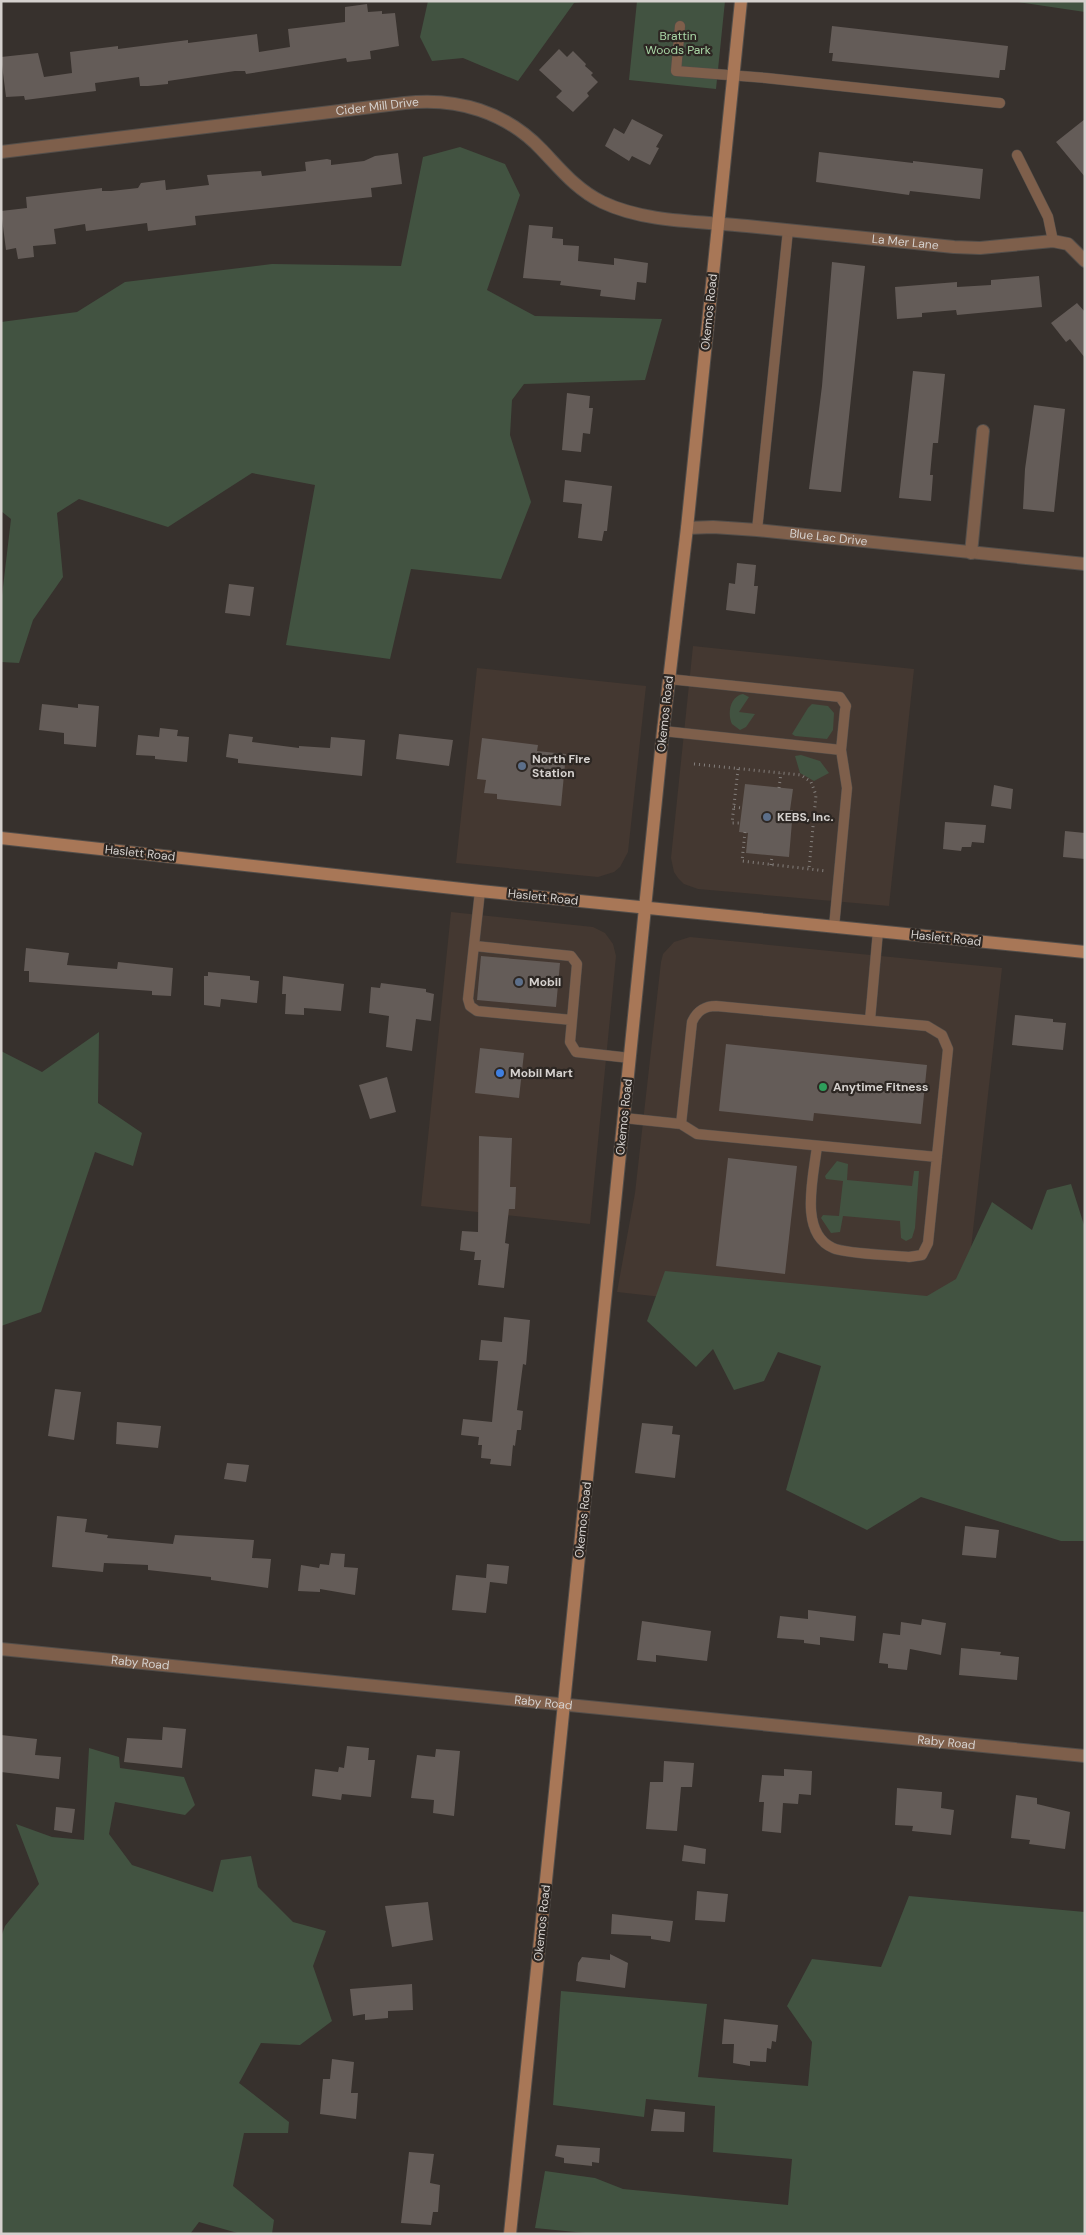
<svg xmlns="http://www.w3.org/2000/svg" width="1086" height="2235" font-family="'DM Sans',sans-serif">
  <rect width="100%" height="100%" fill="#37312d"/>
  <path fill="#443831" d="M693 646 914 669 889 906 698 889 684 884 678 878 674 872 671 858Z
    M477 668 646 686 628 852 620 867 614 872 598 877 456 863Z
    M451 912 593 927 605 933 613 944 616 956 590 1224 421 1206Z
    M690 937 1002 968 962 1330 617 1292 635 1193 661 962 663 954 674 942Z"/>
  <path fill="#425341" d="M428 1H589L574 3 518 81 463 58 432 61 420 37Z
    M637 1H725L716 89 629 80Z
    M1011 1H1085V12Z
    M460 147 505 164 520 195 487 290 535 316 662 319 645 380 524 384 512 400 510 435 531 502 501 579 411 569 390 659 286 645 315 485 252 473 168 527 79 499 57 513 63 577 33 620 19 663 1 662V604L11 519 1 511V322L77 312 125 282 272 264 401 266 423 157Z
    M743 694 749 697 739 712 755 714 746 727 740 730 732 724C727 714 730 696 743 694Z
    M812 704 828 706 834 713 833 730 827 739 795 736 792 734 808 708Z
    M801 755 820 761 829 773 814 781 800 773 795 756Z
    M99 1032 98 1103 142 1133 133 1166 95 1152 41 1312 1 1326V1051L42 1072Z
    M837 1161 848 1164 847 1180 912 1186 914 1171H919L915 1228 912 1238 906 1241 901 1238 900 1221 843 1216 840 1232 831 1233 821 1218 823 1215 839 1216 843 1181 826 1179 825 1176Z
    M1071 1184 1085 1228V1541H1061L921 1497 867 1530 786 1490 821 1366 778 1352 764 1381 734 1390 713 1349 696 1367 647 1321 665 1271 927 1296 956 1279 992 1202 1032 1230 1047 1190Z
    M89 1748 119 1757 120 1768 184 1777 195 1805 185 1815 115 1802 109 1834 132 1865 213 1892 221 1860 251 1856 258 1887 293 1922 326 1931 313 1966 332 2021 300 2045 261 2043 239 2083 289 2122 288 2133H244L233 2186 274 2220 272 2234H241L199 2222 190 2234H1V1937L5 1926 39 1884 16 1824 52 1837 84 1840Z
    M909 1896 1085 1912V2234H595L535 2228 545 2171 595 2178 623 2189 788 2205 792 2159 713 2152 715 2106 646 2099 644 2117 553 2105 561 1991 707 2004 698 2077 808 2086 812 2042 787 2006 812 1959 881 1967Z"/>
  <path fill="#645c58" d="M367 4 368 12 382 11V14L395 13 399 46 370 51 371 59 347 62 346 58 246 74 245 71H235L168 81V84L148 86H140L139 77 95 83 96 91 25 100 24 96 6 97 1 57 38 53 44 77 72 73 70 52 118 46V49L188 40V43L257 34 259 52 290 47 288 29 345 22V7Z
    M832 26 1008 46 1005 70H1000L999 78 832 61 833 53H829Z
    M559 49 567 57 573 51 586 64 585 66 593 73 591 75 598 82 587 93 589 96 573 112 556 97 562 91 539 70Z
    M632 119 663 135 656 147 659 148 650 165 632 156 629 161 605 146 614 128 624 134Z
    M1085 119V177L1056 142Z
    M819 152 913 163V161L983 169 980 199 910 191 909 195 816 182Z
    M398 153 402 184 371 188 372 197 195 216 196 225 148 231 147 223 86 231 85 224 54 229 56 244 33 246 34 257 18 259 16 248 6 250 1 211 27 208 26 197 102 188V191H111L138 188 141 183 165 180 166 190 209 185 207 175 261 171 262 176 306 171 305 162 327 159 331 160V165L364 161 375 156Z
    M529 225 553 227 552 238 563 239V245L579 246 578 261 614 265V258L648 263 646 283 637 282 635 300 600 296 601 290 560 285 561 281 523 278Z
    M832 262 865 266 841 492 809 489 822 386Z
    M1039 276 1042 307 957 315 956 310 922 313V317L897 319 895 287 957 282V287L991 285V280Z
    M1077 303 1085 312V358L1070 339 1066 342 1051 323Z
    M913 371 945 374 938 443H933L930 475H933L931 501 899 498Z
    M567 393 590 396 589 408H593L590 434 583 433 581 452 562 450Z
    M1034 405 1065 409 1054 512 1023 509 1025 469Z
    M565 480 612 486 607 531H604L602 541 578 538 582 504 563 502Z
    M737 563 756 565 754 586H758L755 614 726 610 729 583 735 584Z
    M229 584 254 587 250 616 225 613Z
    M42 704 78 708V704L99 706 96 747 64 744V733L39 730Z
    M160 728 178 730 177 736 189 737 187 762 155 759V756L136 755 138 735 159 737Z
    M229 734 253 737 252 742 299 748V746L330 748 331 737 365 740 362 776 238 763V759L226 757Z
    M399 734 453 740 449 766 396 759Z
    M482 738 538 745 537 751 566 754 561 806 497 799V794L484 793 486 780 477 779Z
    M745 784 793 789 790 810H793L789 857 746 853 748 833 739 832Z
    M994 785 1013 789 1011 809 991 806Z
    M945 822 986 825 984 843 972 842 971 847H962L961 851 943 849Z
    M1065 831 1085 833V859L1063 857Z
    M26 948 69 953 67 965 117 969 118 962 173 968 171 996 152 995V991L29 982V971H24Z
    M481 956 560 963 556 1007 477 1000Z
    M208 972 250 976V980L259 981 257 1003 221 999 220 1007 204 1005V976H208Z
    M283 976 344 984 341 1011 304 1008V1015L285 1014 286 994H282Z
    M381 983 426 989V992L434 994 431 1021 416 1019 412 1051 386 1047 389 1016 369 1013 371 987 380 988Z
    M1015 1015 1053 1019V1022L1066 1023 1063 1050 1012 1045Z
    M726 1044 927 1065 921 1124 814 1113 813 1121 719 1111Z
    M480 1048 524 1053 519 1098 475 1093Z
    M387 1077 396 1112 370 1119 359 1085Z
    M479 1136 512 1138 510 1187H516L515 1209H509L505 1243 509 1244 504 1288 478 1285 481 1260H474L475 1252 460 1250 462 1231 478 1232Z
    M728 1158 797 1166 785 1274 716 1266Z
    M504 1317 530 1320 526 1365 523 1364 517 1410 523 1411 521 1430H517L515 1446 513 1445 511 1466 490 1464 491 1459 481 1458 482 1445H478L479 1437 461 1435 463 1419 492 1422 498 1361 479 1360 481 1340 502 1342Z
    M55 1389 81 1392 74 1440 48 1436Z
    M117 1422 161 1426 158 1448 116 1444Z
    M642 1423 673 1426 672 1434 680 1435 675 1478 635 1473Z
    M227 1463 249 1465 246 1482 224 1479Z
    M57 1516 87 1519 85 1532 108 1535 107 1538 173 1544 175 1535 254 1540 252 1558 271 1559 268 1588 211 1580V1577L148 1570V1565L104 1563 103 1572 52 1567Z
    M965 1526 999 1530 996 1558 962 1555Z
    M331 1553 345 1554 344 1567 358 1568 355 1595 320 1589V1592L298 1591 301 1565 319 1568 320 1564 329 1565Z
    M487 1564 509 1566 507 1584 490 1582 486 1613 452 1610 456 1575 486 1578Z
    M808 1610 856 1616 854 1641 820 1637V1645L804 1643V1640L777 1638 780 1616 808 1619Z
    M922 1619 946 1623 941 1655 910 1649 907 1670 888 1668V1664L879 1663 883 1633 900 1635 901 1622 921 1625Z
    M642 1621 711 1631 707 1661 656 1655V1662L637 1660Z
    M961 1648 1001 1652 1000 1655 1019 1657 1017 1680 959 1675Z
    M163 1727 186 1729 182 1768 124 1762 127 1738 162 1740Z
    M1 1735 37 1739 35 1755 61 1757 59 1779 1 1772Z
    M347 1746 369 1748 368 1760H375L371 1797 342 1794 341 1800 312 1796 315 1769 338 1772 339 1767 344 1768Z
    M436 1749 460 1751 454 1816 433 1813 434 1800 411 1798 417 1755 435 1757Z
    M664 1761 694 1763 692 1787H681L677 1831 646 1829 650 1782H663Z
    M784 1769 812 1771 811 1795 799 1794 798 1804 783 1803 781 1833 762 1831 764 1802H759L762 1775 784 1776Z
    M897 1788 942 1792 941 1808 954 1810 951 1835 912 1831 913 1826 895 1825Z
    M1016 1795 1037 1798V1804L1070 1812 1065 1849 1029 1844 1030 1840 1011 1838Z
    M56 1807 75 1809 72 1833 54 1830Z
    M684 1845 706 1849 705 1864 682 1861Z
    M697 1891 728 1894 725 1922 695 1920Z
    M428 1902 433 1940 392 1947 385 1906Z
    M612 1914 673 1921 670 1942 651 1939V1936L611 1934Z
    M610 1954 628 1963 625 1988 576 1981 578 1963 582 1957 610 1960Z
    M412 1984 413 2010 388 2011V2018L365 2020V2014L353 2016 350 1989Z
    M724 2019 778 2025 776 2042 772 2041 771 2049 767 2048 766 2062 750 2061V2066L733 2063 734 2044H722Z
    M332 2059 354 2062 351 2093H358L356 2119 320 2114 323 2079H330Z
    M654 2109 685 2112 684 2132 651 2131Z
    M557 2145 600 2148 599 2163 592 2162V2166L564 2163V2158L555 2156Z
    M409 2152 434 2154 430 2183 440 2185 438 2212H433L431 2225 401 2223Z"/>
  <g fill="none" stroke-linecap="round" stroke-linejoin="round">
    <defs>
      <path id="lane" d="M680 26 676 71 766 78 1000 103
        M1017 155 1048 217 1053 241
        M757 530 788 230
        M663 731 841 750 845 710 846 706 840 697 669 679
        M480 891 468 999 470 1006 477 1011 572 1020 570 1042 576 1052 630 1058
        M834 927 847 788 841 750
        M475 946 571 956 577 964 572 1020
        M870 1020 878 931
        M624 1118 681 1124 697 1134 937 1157
        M681 1124 692 1022C697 1011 704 1006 716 1006L927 1026 942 1035 948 1049 928 1243 922 1255 909 1257C892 1255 846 1254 833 1248 798 1233 814 1175 817 1146"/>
      <g id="street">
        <path id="s1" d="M1 152 405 103C457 97 506 112 542 150 561 170 577 190 602 202 646 223 700 221 747 226 816 233 885 240 954 247L980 248 1053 241 1068 244 1085 261"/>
        <path id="s2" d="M687 528 713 527 757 530 1085 564"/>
        <path d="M971 553 983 431"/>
        <path id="s3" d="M1 1649 1085 1756"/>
      </g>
      <path id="secondary" d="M1 838 480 891 1085 952
        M510 2234 663 731 687 528 741 1"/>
    </defs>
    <use href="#lane" stroke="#534e4a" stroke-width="11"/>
    <use href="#street" stroke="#534e4a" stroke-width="14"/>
    <use href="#secondary" stroke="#534e4a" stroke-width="14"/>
    <path stroke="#847f7c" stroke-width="3" stroke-dasharray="1 4" stroke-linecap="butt" d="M694 764 801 775 811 782 816 795 809 869
      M738 769 732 823H740
      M779 788 781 773
      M734 807 742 808
      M745 832 742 861 826 871
      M771 865 772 856"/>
    <use href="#lane" stroke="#7e5f4b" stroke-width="10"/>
    <use href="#street" stroke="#7e5f4b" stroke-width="12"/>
    <use href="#secondary" stroke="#a87757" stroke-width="12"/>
  </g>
  <g fill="#5c6f8a" stroke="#2d2723" stroke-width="2">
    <circle cx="522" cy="766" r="5"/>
    <circle cx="767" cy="817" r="5"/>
    <circle cx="519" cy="982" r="5"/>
  </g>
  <circle fill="#3f7fe0" stroke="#2d2723" stroke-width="2" cx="500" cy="1073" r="5"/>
  <circle fill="#2e9e5b" stroke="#2d2723" stroke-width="2" cx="823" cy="1087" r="5"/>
  <g text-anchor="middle" stroke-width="4.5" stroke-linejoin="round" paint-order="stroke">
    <g font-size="12" fill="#aad8a7" stroke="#2d2723">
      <text x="678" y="40">Brattin<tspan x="678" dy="14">Woods Park</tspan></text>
    </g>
    <g font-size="12" fill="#d5d1ce" stroke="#2d2723">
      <text dy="4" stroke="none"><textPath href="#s1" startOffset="379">Cider Mill Drive</textPath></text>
      <text dy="4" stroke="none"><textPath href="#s1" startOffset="944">La Mer Lane</textPath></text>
      <text transform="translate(709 312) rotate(-84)" y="4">Okemos Road</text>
      <text dy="4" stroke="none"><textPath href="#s2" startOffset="142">Blue Lac Drive</textPath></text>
      <text transform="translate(665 714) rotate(-84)" y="4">Okemos Road</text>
      <text transform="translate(140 853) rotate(6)" y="4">Haslett Road</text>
      <text transform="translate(543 897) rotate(6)" y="4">Haslett Road</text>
      <text transform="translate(946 938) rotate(6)" y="4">Haslett Road</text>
      <text transform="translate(624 1117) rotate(-84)" y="4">Okemos Road</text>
      <text transform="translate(583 1520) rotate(-84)" y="4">Okemos Road</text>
      <text dy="4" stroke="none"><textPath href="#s3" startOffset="140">Raby Road</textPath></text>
      <text dy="4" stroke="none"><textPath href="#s3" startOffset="545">Raby Road</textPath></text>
      <text dy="4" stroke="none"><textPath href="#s3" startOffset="950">Raby Road</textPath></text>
      <text transform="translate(542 1923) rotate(-84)" y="4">Okemos Road</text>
    </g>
    <g font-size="12" font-weight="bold" fill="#d5d1ce" stroke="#2d2723" text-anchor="start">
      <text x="532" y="763">North Fire<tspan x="532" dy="14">Station</tspan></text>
      <text x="777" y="821">KEBS, Inc.</text>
      <text x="529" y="986">Mobil</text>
      <text x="510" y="1077">Mobil Mart</text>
      <text x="833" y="1091">Anytime Fitness</text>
    </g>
  </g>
  <rect width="1086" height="2235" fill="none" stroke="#d5d1ce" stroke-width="5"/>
</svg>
